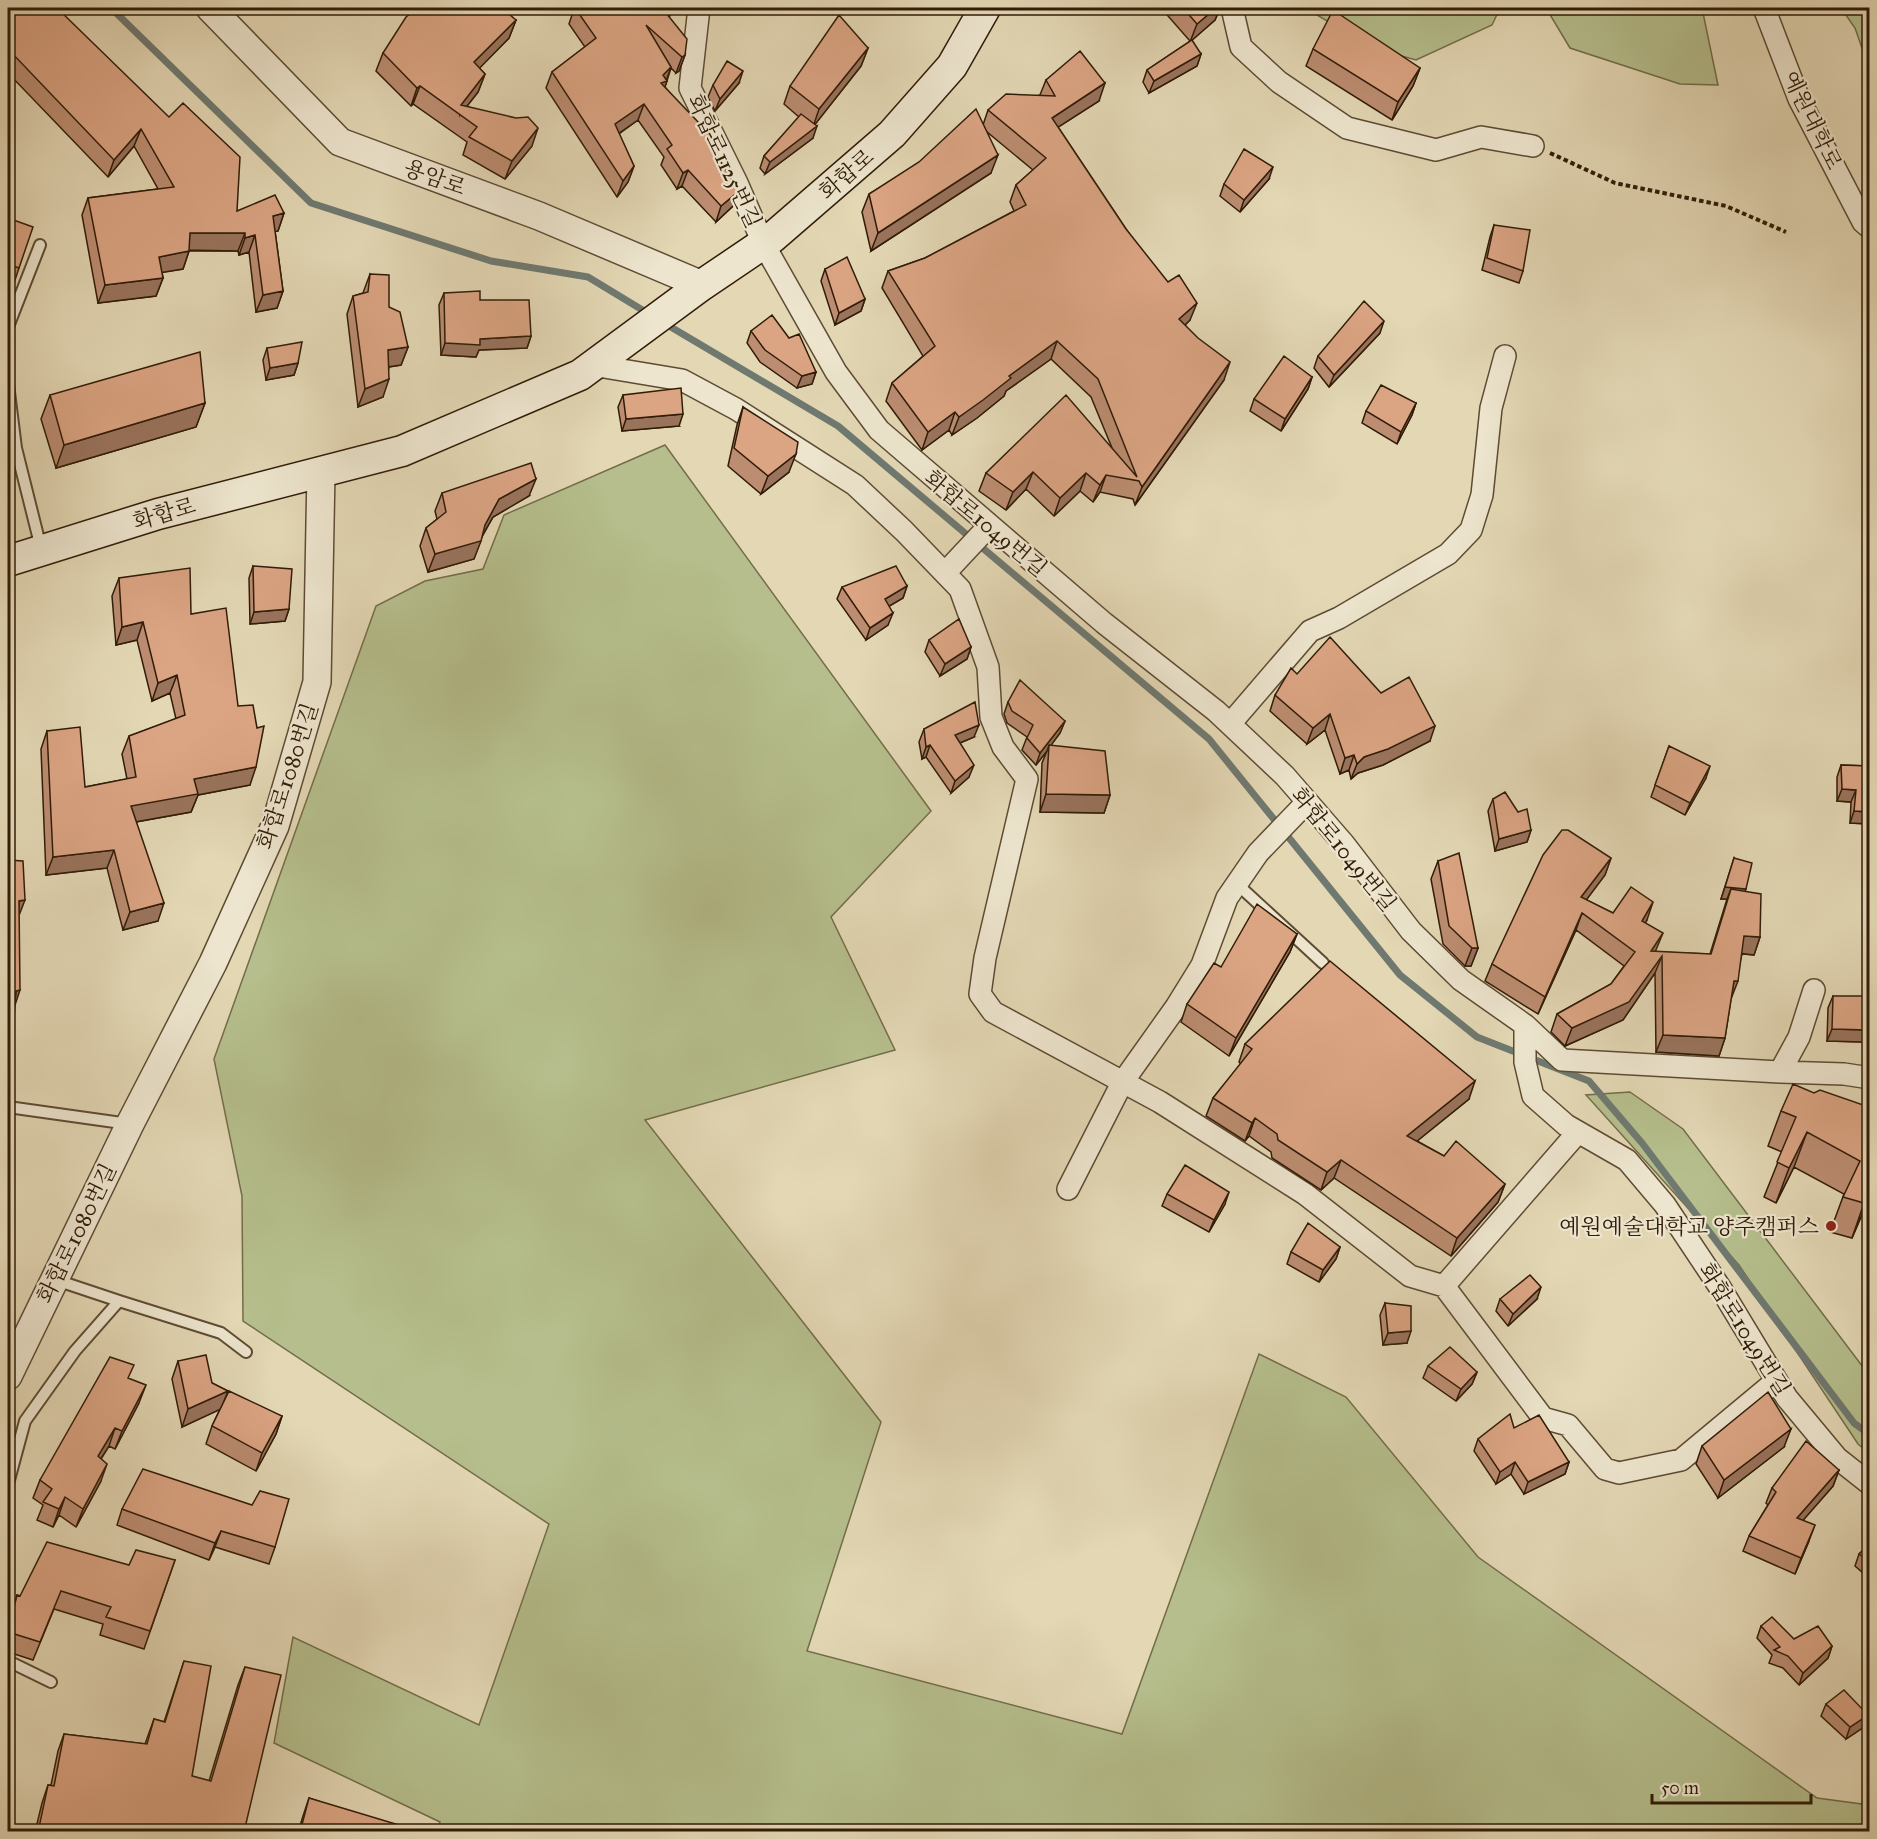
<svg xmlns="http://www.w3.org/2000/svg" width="1877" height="1839" font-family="'IM FELL Great Primer','Noto Serif KR',serif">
  <rect width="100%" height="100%" fill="#e3d7b4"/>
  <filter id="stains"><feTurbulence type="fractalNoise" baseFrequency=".00333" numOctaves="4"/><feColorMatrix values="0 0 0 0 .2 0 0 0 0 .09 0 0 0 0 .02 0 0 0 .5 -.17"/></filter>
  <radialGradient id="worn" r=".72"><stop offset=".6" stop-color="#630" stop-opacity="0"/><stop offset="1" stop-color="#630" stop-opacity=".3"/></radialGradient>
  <path fill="#b5be8c" stroke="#736d4a" stroke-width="1.5" d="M1305 8H1500L1492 25 1416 60 1373 48Z
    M1546 8H1702L1718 85 1680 84 1570 48Z
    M1841 8H1869V68L1855 28Z
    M665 445 931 811 831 917 895 1050 645 1120 881 1422 807 1651 1122 1734 1259 1354 1346 1397 1478 1557 1817 1798 1869 1805V1831H437L440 1822 274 1743 293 1637 479 1725 549 1524 243 1321 242 1196 214 1059 376 606 425 581 483 569 504 515Z
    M1630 1092 1683 1129 1869 1375V1453L1858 1444 1739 1265 1586 1095Z"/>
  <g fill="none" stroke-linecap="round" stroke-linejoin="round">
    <path stroke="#6f7970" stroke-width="7" d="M111 8 311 203 491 261 588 277 649 314
      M664 323 838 426 1209 739 1400 975 1477 1037 1589 1081 1642 1143 1854 1423 1870 1435"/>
    <defs>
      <path id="service" d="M8 327 40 245
        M8 384 16 448 41 548
        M1237 884 1323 963
        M8 1107 129 1124
        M119 1301 221 1333 246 1352
        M8 1484 25 1421 75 1351 119 1301 56 1280
        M8 1661 51 1682"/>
      <path id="minor" d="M699 8 690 88 737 183 763 243 836 372 879 430 1104 623 1216 711 1285 776 1344 844 1411 931 1461 980 1525 1025V1062L1533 1096 1566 1125 1627 1160 1665 1205 1721 1289 1787 1398 1837 1458 1870 1484
        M1232 8 1241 47 1279 82 1347 128 1436 150 1481 137 1533 146
        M1764 8 1799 99 1863 222 1870 228
        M592 365 682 380 736 409 855 485 904 531 960 589 988 667 991 717 1003 747 1027 779 985 958 980 994 993 1012 1160 1102 1305 1194 1410 1276 1444 1286 1543 1418 1568 1425 1605 1469 1619 1473 1681 1460 1776 1381
        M945 573 989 526
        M1230 724 1310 631 1339 618 1448 554 1471 530 1482 495 1491 408 1505 356
        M1525 1025 1562 1060 1780 1072 1799 1037 1814 990
        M1780 1072 1844 1074 1870 1078
        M1068 1189 1122 1083 1176 1007 1202 965 1227 898 1258 853 1307 802
        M1444 1286 1578 1132"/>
      <path id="tertiary" d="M210 8 340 142 539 216 702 285
        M8 1376 130 1124 213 963 275 826 317 682 321 471"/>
      <path id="secondary" d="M8 561 158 514 402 451 580 375 702 285 773 237 892 134 952 66 985 8"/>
    </defs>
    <use href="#service" stroke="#5e4b33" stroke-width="14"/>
    <use href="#minor" stroke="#5e4b33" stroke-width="24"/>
    <use href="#tertiary" stroke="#5e4b33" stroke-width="30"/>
    <use href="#secondary" stroke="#311c08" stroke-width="33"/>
    <path stroke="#311c08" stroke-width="4" stroke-dasharray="4.5 3" stroke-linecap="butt" d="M1550 153 1615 183 1726 206 1786 232"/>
    <use href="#service" stroke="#ede5ce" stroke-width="10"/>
    <use href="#minor" stroke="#ede5ce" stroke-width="21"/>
    <use href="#tertiary" stroke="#ede5ce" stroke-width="27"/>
    <use href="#secondary" stroke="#ede5ce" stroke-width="30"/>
  </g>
  <path fill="#bc8d71" stroke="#311c08" stroke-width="1.5" d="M16 8 237 211 284 213 278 231H275L283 291 277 308 256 312 249 252 239 255 238 251H189L183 269 162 272 163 278 156 296 98 303 82 215 88 198 158 189 134 146 108 177 8 73V20Z
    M567 8H671L672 10 669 17 685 55 679 71 676 73 671 68 665 87 716 154 739 191 733 206 716 222 682 186 677 189 661 165 664 157 638 120 619 134 634 166 628 182 617 197 546 88 552 72 585 47 569 24 572 15Z
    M1161 8H1220L1215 20 1191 41 1201 54 1197 66 1149 93 1143 82 1147 70 1190 41Z
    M516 20 509 38 479 68 485 74 478 92 467 106 532 146 505 179 463 155 467 142 413 104 411 106 376 71 383 53Z
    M868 48 861 66 815 124 813 138 765 174 760 168 764 156 799 117 784 104 790 86Z
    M1313 49 1420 68 1413 86 1392 120 1306 66Z
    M1046 80 1099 101 1058 127 1126 229 1190 320 1185 325 1224 380 1135 505 1133 499 1100 492 1093 502 1080 491 1054 516 1026 489 1006 510 979 491 986 473 1112 448 1091 397 1051 359 1006 391 1004 396 977 418 952 435 949 430 922 450 886 401 892 383 923 356 882 288 888 271 925 258 1014 211 1010 202 1016 185 1033 170 987 132 991 173 871 251 862 212 869 194 983 125 988 110 1040 95Z
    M739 83 715 111 708 97 713 85Z
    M1269 179 1240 212 1220 196 1224 184Z
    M8 218 19 268 13 286 8 284Z
    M1494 225 1523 271 1519 283 1482 270 1490 237Z
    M825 269 865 299 861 311 835 325 821 281Z
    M370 274 389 307 408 347 401 365 389 367 383 397 358 407 347 314 353 296 363 293Z
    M444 293 480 300 531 336 527 348 479 350 476 357 441 355 439 305Z
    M751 331 789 338 816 372 812 384 797 388 760 362 747 343Z
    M1380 333 1329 387 1314 368 1318 356Z
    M267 348 298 363 294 375 266 380 263 360Z
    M1312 377 1308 389 1281 431 1250 411 1254 399Z
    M50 395 205 403 196 427 56 468 41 419Z
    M623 395 679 426 622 431 618 407Z
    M1416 403 1412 415 1397 444 1362 423 1366 411Z
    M743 407 789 472 761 494 728 466 737 425Z
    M442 493 529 496 493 517 482 537 474 559 428 572 420 546 426 528 437 519 435 511Z
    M253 566 289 609 285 621 250 624 249 578Z
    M119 578 191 614 238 706 250 785 198 795 191 812 136 822 158 921 123 930 107 868 46 875 41 749 47 731 85 787 127 779 122 754 129 736 176 719 170 693 152 701 137 640 116 645 112 596Z
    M907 586 903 598 889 606 888 625 866 640 837 599 842 587Z
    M929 640 971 647 967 659 940 676 925 652Z
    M1297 674 1381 693 1430 741 1383 765 1358 773 1351 779 1349 770 1340 774 1325 730 1307 744 1270 711 1275 695Z
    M1008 702 1065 721 1060 733 1051 745 1110 795 1104 813 1040 812 1042 763 1047 751 1036 765 1022 750 1027 737 1007 723 1004 714Z
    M924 729 974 737 960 743 969 777 951 793 926 757 922 759 919 742Z
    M1669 746 1706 778 1685 815 1651 797Z
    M1841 765 1869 766V824L1850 823 1851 802 1837 801V777Z
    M1493 799 1531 830 1527 842 1495 851 1488 811Z
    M1611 858 1605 875 1586 900 1613 913 1647 920 1645 923 1656 952 1710 954 1727 899H1721L1734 858 1760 937 1754 955 1742 954 1731 999 1725 1038 1719 1056 1656 1052 1655 973 1623 1020 1565 1046 1551 1032 1557 1014 1611 984 1624 966 1576 930 1538 1014 1485 981 1492 964Z
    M1438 861 1478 948 1471 966H1465L1443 944 1431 879Z
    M1297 934 1290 952 1229 1056 1181 1022 1187 1004 1221 967Z
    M1833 996 1868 1030 1863 1042 1827 1041 1828 1008Z
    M1245 1044 1469 1099 1417 1141 1444 1156 1505 1184 1498 1202 1451 1256 1334 1178 1321 1190 1272 1158 1271 1152 1249 1136 1245 1141 1206 1116 1213 1098 1241 1064 1239 1062Z
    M1814 1093 1869 1107V1198L1852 1238 1830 1232 1844 1194 1794 1167 1776 1203 1764 1197 1782 1152 1768 1146 1781 1111Z
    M1167 1194 1225 1204 1209 1232 1162 1206Z
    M1340 1247 1336 1259 1319 1282 1287 1264 1291 1252Z
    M1500 1299H1537L1508 1326 1496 1311Z
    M1385 1303 1407 1343 1383 1345 1380 1315Z
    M178 1361 212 1383 228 1391 224 1401 282 1416 276 1434 256 1471 206 1444 212 1426 220 1409 182 1427 172 1379Z
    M1428 1366 1477 1372 1472 1384 1456 1401 1423 1378Z
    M128 1379 139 1403 115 1449 109 1446 101 1459V1481L76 1527 59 1515 53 1527 37 1520 43 1505 33 1498 40 1480Z
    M1514 1428 1569 1462 1565 1474 1524 1494 1511 1474 1496 1484 1474 1451 1478 1439Z
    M1702 1446 1784 1447 1718 1498 1696 1464Z
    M1839 1470 1833 1486 1803 1520 1809 1541 1795 1574 1743 1551 1749 1536 1768 1505 1766 1503 1772 1488Z
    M252 1505 275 1547 269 1564 215 1547 209 1560 117 1525 122 1509Z
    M1869 1545V1578L1855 1566 1859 1554Z
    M175 1560 144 1649 100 1635 103 1624 54 1609 33 1660 8 1652V1624L17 1595 20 1596 129 1565Z
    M1761 1626 1794 1639 1832 1646 1828 1658 1799 1685 1783 1668 1769 1663 1772 1655 1757 1638Z
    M184 1661 192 1776 209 1781 238 1685 245 1667 244 1832H35L42 1803 48 1785H51L58 1751 64 1734 145 1744 154 1719 164 1722Z
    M1826 1704 1864 1727 1846 1739 1821 1716Z
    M309 1798 408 1832H298L303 1816Z"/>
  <path fill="#99735c" stroke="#311c08" stroke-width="1.5" d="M1216 8H1220L1215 20 1190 42 1197 24Z
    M672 10 666 26V13Z
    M516 20 509 38 468 80 474 62Z
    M868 48 861 66 813 127 819 109Z
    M1201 54 1197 66 1149 93 1154 81Z
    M685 55 679 71 676 73 682 57Z
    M671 67 666 81H667L661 97 658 90 663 75Z
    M1420 68 1413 86 1392 120 1398 102Z
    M743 71 739 83 715 111 720 99Z
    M485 74 478 92 460 115 461 105Z
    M1105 83 1099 101 1046 135 1052 118Z
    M420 86 413 104 411 106 417 88Z
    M644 104 638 120 609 140 615 124Z
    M817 126 813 138 765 174 770 162Z
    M538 128 532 146 505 179 512 161Z
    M141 129 134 146 108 177 114 160Z
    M998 155 991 173 871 251 878 233Z
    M634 166 628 182 617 197 623 181Z
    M1273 167 1269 179 1240 212 1244 200Z
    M688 170 682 186 677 189 683 173Z
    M739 191 733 206 716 222 721 206Z
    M284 213 278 231 267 234 273 216Z
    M190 233H245L238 251 183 250Z
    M255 235 249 252 239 255 245 238Z
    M189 251 183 269 153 274 159 257Z
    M163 278 156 296 98 303 105 285Z
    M283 291 277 308 256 312 263 295Z
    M865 299 861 311 835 325 839 313Z
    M1197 303 1190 320 1173 337 1179 319Z
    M1384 321 1380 333 1329 387 1334 375Z
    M531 336 527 348 479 350 476 357 441 355 445 343 480 339Z
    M1057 341 1051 359 1006 391 1004 396 977 418 952 435 959 417 1009 376Z
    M408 347 401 365 381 368 388 350Z
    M1230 362 1224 380 1135 505 1142 487Z
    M298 363 294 375 266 380 270 368Z
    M816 372 812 384 797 388 802 376Z
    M1312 377 1308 389 1281 431 1285 419Z
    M389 379 383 397 358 407 365 389Z
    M205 403 196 427 56 468 64 445Z
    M1416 403 1412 415 1397 444 1401 432Z
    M955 412 949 430 922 450 928 432Z
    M683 414 679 426 622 431 626 419Z
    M796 454 789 472 761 494 768 476Z
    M1033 472 1026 489 1006 510 1013 492Z
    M1086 473 1080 491 1054 516 1060 498Z
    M1106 475 1100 492 1093 502 1100 485Z
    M536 479 529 496 493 517 479 541H481L474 559 428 572 435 554 485 525 499 499Z
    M907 586 903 598 881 611 885 599Z
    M289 609 285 621 250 624 254 612Z
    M893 613 888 625 866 640 870 628Z
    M143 622 137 640 116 645 122 627Z
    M971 647 967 659 940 676 945 664Z
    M177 675 170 693 152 701 158 683Z
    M1330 714 1325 730 1307 744 1313 728Z
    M1065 721 1060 733 1049 748V745L1047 751 1036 765 1040 753Z
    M979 725 974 737 950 747 955 735Z
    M1435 726 1430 741 1383 765 1358 773 1351 779 1357 764 1364 757Z
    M930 745 926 757 922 759 926 747Z
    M1354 755 1349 770 1340 774 1345 758Z
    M974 765 969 777 951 793 955 781Z
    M1710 766 1706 778 1685 815 1690 803Z
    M256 767 250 785 198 795 191 812 124 824 131 806 194 779Z
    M1842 789 1856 790 1851 802 1837 801Z
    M1046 794 1110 795 1104 813 1040 812Z
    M1854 811 1869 812V824L1850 823Z
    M1531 830 1527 842 1495 851 1499 839Z
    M114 850 107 868 46 875 53 857Z
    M1611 858 1605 875 1575 915 1581 897Z
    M1725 887 1746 889 1742 901 1731 889 1727 899H1721Z
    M25 900 18 918 19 901Z
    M1653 902 1647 920 1636 939 1642 921Z
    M164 903 158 921 123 930 130 912Z
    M1582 913 1576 930 1538 1014 1545 997Z
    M1663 933 1656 950 1645 969 1651 951Z
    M1297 934 1290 952 1229 1056 1236 1038Z
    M1744 936 1760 937 1754 955 1738 953Z
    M1472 948H1478L1471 966H1465Z
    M1662 956 1655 973 1623 1020 1565 1046 1572 1028Z
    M1734 981H1738L1731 999Z
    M20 990 14 1008 16 991Z
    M1832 1029 1868 1030 1863 1042 1827 1041Z
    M1663 1035 1725 1038 1719 1056 1656 1052Z
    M1475 1081 1469 1099 1401 1154 1407 1136Z
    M1255 1118 1249 1136 1245 1141 1252 1123Z
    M1807 1132 1794 1167 1776 1203 1789 1168Z
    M1341 1160 1334 1178 1321 1190 1327 1172Z
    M1505 1184 1498 1202 1451 1256 1457 1238Z
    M1229 1192 1225 1204 1209 1232 1214 1220Z
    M1869 1192V1198L1852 1238 1864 1203Z
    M1340 1247 1336 1259 1319 1282 1323 1270Z
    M1541 1287 1537 1299 1508 1326 1513 1314Z
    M1411 1331 1407 1343 1383 1345 1388 1333Z
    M1477 1372 1472 1384 1456 1401 1461 1389Z
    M146 1385 139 1403 115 1449 122 1431Z
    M228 1391 221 1409 182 1427 188 1409Z
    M282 1416 276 1434 256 1471 262 1453Z
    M115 1428 109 1446 91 1474 98 1456Z
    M1791 1429 1784 1447 1718 1498 1724 1480Z
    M1515 1462 1511 1474 1496 1484 1500 1472Z
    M1569 1462 1565 1474 1524 1494 1528 1482Z
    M107 1464 101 1481 76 1527 83 1509Z
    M1839 1470 1833 1486 1792 1533 1797 1518Z
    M65 1497 59 1515 53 1527 59 1509Z
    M1815 1525 1809 1541 1795 1574 1801 1558Z
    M221 1531 215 1547 209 1560 215 1543Z
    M1832 1646 1828 1658 1799 1685 1803 1673Z
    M1868 1715 1864 1727 1846 1739 1850 1727Z"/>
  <path fill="#dba483" stroke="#311c08" stroke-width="1.5" d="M16 8H57L169 117 183 103 240 157 237 211 275 195 284 213 273 216 283 291 263 295 255 235 245 238V233H190L189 251 159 257 163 278 105 285 88 198 174 187 141 129 114 160 8 49V20Z
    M418 8H502L516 20 474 62 485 74 461 105 516 118 528 117 538 128 512 161 469 137 477 127 420 86 417 88 383 53 406 17Z
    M575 8H671L672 10 666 13 687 39 685 55 682 57 646 25 671 67 663 75 667 81 661 83 700 124 703 122 718 149 714 151 739 191 721 206 688 170 683 173 667 149 672 145 644 104 615 124 634 166 623 181 552 72 596 38Z
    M1183 8H1216L1197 24Z
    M1333 10 1420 68 1398 102 1313 49Z
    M839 15 868 48 819 109 790 86Z
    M1192 40 1201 54 1154 81 1147 70Z
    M1080 51 1105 83 1052 118 1126 229 1168 282 1179 275 1197 303 1179 319 1198 338 1230 362 1142 487 1139 481 1106 475 1100 485 1086 473 1060 498 1033 472 1013 492 986 473 1066 395 1137 477 1098 379 1057 341 1009 376 1011 378 983 400 959 417 955 412 928 432 892 383 935 346 888 271 925 258 1026 205 1016 185 1046 158 988 110 1006 94 1055 96 1046 80Z
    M727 61 743 71 720 99 713 85Z
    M976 109 998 155 878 233 869 194 919 162Z
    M801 114 817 126 770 162 764 156Z
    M1244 149 1273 167 1244 200 1224 184Z
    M8 218 33 227 19 268 8 264Z
    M1494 225 1530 230 1523 271 1487 258Z
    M847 257 865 299 839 313 825 269Z
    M370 274 389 275V307L400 312 408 347 388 350 389 379 365 389 353 296 368 292Z
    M480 291V300H529L531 336 480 339V345L445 343 444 293Z
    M1364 301 1384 321 1334 375 1318 356Z
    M772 315 789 338 799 334 816 372 802 376 765 350 751 331Z
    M302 342 298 363 270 368 267 348Z
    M200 352 205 403 64 445 50 395Z
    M1284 356 1312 377 1285 419 1254 399Z
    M1381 385 1416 403 1401 432 1366 411Z
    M681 388 683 414 626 419 623 395Z
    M743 407 798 442 796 454 768 476 734 448Z
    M531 463 536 479 499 499 485 525 481 541 435 554 426 528 446 512 442 493Z
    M253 566 292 569 289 609 254 612Z
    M896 566 907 586 885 599 893 613 870 628 842 587Z
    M190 568 191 614 226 608 238 706 253 705 257 728 264 726 256 767 194 779 198 794 131 806 164 903 130 912 114 850 53 857 47 731 80 727 85 787 136 777 129 736 185 715 177 675 158 683 143 622 122 627 119 578Z
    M959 619 971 647 945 664 929 640Z
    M1330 637 1381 693 1409 677 1435 726 1388 749 1364 757 1357 764 1354 755 1345 758 1330 714 1313 728 1275 695 1291 668 1297 674Z
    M1020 680 1065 721 1040 753 1027 738 1033 725 1012 711 1008 702Z
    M975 702 979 725 955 735 974 765 955 781 930 745 926 747 924 729Z
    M1049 745 1105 751 1110 795 1046 794Z
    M1669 746 1710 766 1690 803 1655 785Z
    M1841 765 1869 766V812L1854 811 1856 790 1842 789Z
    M1505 792 1518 812 1527 809 1531 830 1499 839 1493 799Z
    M1562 830H1568L1611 858 1581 897 1613 913 1631 887 1653 902 1642 921 1663 933 1651 951 1711 954 1731 889 1761 894 1760 937 1744 936 1738 981H1734L1725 1038 1663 1035 1662 956 1629 1002 1572 1028 1557 1014 1611 984 1635 952 1582 913 1545 997 1492 964 1543 855Z
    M1459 853 1478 948H1472L1449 926 1438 861Z
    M1734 858 1752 863 1746 889 1725 887Z
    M8 860 23 861 25 900 19 901 20 990 16 991 10 1072H8Z
    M1257 904 1297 934 1236 1038 1187 1004 1214 963 1221 967Z
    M1330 961 1475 1081 1407 1136 1444 1156 1456 1141 1505 1184 1457 1238 1341 1160 1327 1172 1278 1140 1277 1134 1255 1118 1252 1123 1213 1098 1252 1049 1245 1044Z
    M1833 996H1869L1868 1030 1832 1029Z
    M1793 1084 1814 1093 1820 1090 1869 1107V1192L1864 1203 1843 1197 1860 1161 1807 1132 1789 1168 1777 1162 1796 1117 1781 1111Z
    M1185 1165 1229 1192 1214 1220 1167 1194Z
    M1308 1223 1340 1247 1323 1270 1291 1252Z
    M1530 1275 1541 1287 1513 1314 1500 1299Z
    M1385 1303 1411 1306V1331L1388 1333Z
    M1450 1347 1477 1372 1461 1389 1428 1366Z
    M206 1355 212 1383 228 1391 188 1409 178 1361Z
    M110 1357 134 1365 128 1378 146 1385 122 1431 115 1428 98 1456 107 1464 83 1509 65 1497 59 1509 43 1502 52 1489 40 1480Z
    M229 1391 282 1416 262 1453 212 1426Z
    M1768 1392 1791 1429 1724 1480 1702 1446Z
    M1510 1414 1514 1428 1539 1415 1569 1462 1528 1482 1515 1462 1500 1472 1478 1439Z
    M1806 1441 1839 1470 1797 1518 1815 1525 1801 1558 1749 1536 1776 1492 1772 1488Z
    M143 1469 252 1505 260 1491 289 1499 275 1547 221 1531 215 1543 122 1509Z
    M47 1542 129 1565 136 1550 175 1560 150 1631 106 1617 111 1607 61 1591 40 1642 8 1632 17 1595 20 1596Z
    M1869 1545V1562L1859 1554Z
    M1772 1617 1794 1639 1818 1626 1832 1646 1803 1673 1788 1656 1774 1650 1780 1647 1761 1626Z
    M184 1661 211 1666 192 1776 211 1781 245 1667 281 1675 244 1832H38L48 1785 54 1786 64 1734 147 1744 154 1719 165 1722Z
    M1844 1690 1868 1715 1850 1727 1826 1704Z
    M309 1798 409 1828 408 1832H300Z"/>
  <circle fill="#8f2418" stroke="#ede5ce" stroke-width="2" cx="1831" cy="1226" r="6"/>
  <g text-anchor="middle" stroke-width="4.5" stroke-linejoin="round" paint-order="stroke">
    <g font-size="22" fill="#311c08" stroke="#ede5ce">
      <text transform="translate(1813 120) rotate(64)" y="8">예원대학로</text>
      <text transform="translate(725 161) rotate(65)" y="8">화합로1125번길</text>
      <text transform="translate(846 174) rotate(-41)" y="8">화합로</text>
      <text transform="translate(435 177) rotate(20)" y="8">용암로</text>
      <text transform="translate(164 513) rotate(-16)" y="8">화합로</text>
      <text transform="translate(986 523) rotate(40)" y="8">화합로1049번길</text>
      <text transform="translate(287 776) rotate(-72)" y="8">화합로1080번길</text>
      <text transform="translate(1344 849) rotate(51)" y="8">화합로1049번길</text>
      <text transform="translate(76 1233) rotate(-64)" y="8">화합로1080번길</text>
      <text transform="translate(1745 1329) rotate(58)" y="8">화합로1049번길</text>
    </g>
    <g font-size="22" fill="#311c08" stroke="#ede5ce" text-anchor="end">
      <text x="1819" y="1234">예원예술대학교 양주캠퍼스</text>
    </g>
  </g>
  <rect width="1877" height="1839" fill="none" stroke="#e3d7b4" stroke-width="30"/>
  <rect x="9" y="9" width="1859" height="1821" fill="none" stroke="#311c08" stroke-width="3"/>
  <rect x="15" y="15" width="1847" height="1809" fill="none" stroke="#311c08" stroke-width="1.5"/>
  <path d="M1652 1794v9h159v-9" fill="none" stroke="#311c08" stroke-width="3"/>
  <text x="1661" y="1794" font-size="18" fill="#311c08" stroke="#ede5ce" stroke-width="4.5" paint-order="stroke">50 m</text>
  <rect width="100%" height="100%" filter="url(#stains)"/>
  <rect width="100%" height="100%" fill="url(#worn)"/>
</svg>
